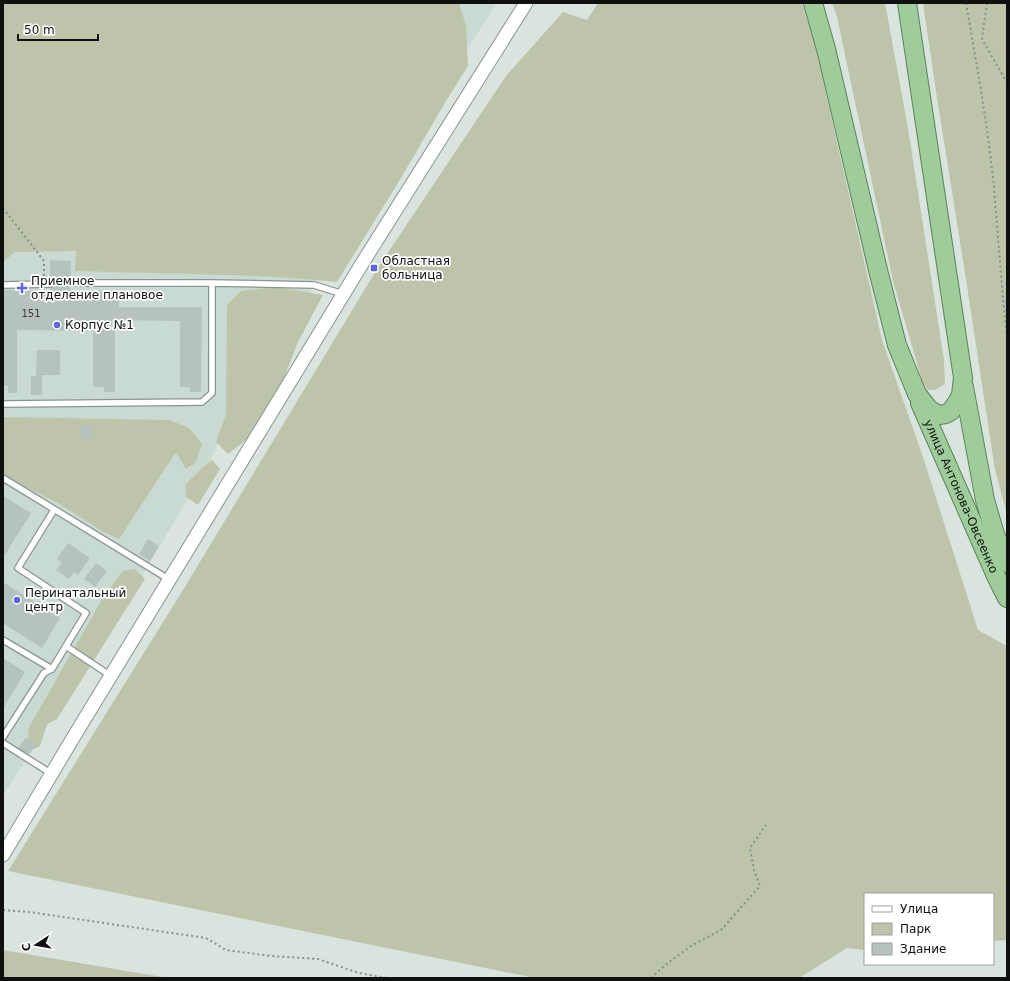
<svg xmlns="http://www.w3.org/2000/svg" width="1010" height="981" font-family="'DejaVu Sans',sans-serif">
  <rect width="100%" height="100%" fill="#dae4df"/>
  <path fill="#c8dad1" d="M3 3H497L314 285 221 436 208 465 145 571 3 796Z"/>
  <path fill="#bdc4a9" d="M3 3H459L466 26 468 66 446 101 398 183 337 282C250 273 162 274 75 271L76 251 15 252 3 262Z
    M598 3H802L814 41 882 340 923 457 978 630 1007 646V940L993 941V894H865V950L847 948 799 978H535L8 871 183 590 377 269 506 76 563 12 587 20Z
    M832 3H885L908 128 944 360 945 384 935 390H927L922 380 893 281 837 17Z
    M923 3H1007V514L995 470 965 273 937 98Z
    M276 287 323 295 298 342 282 383 249 438 228 454 216 442 226 414 227 305 241 291Z
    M3 417 169 420 189 428 202 444 196 462 186 469 176 452 119 539 102 531 58 503 3 476Z
    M212 460 220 469 198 505 186 497 185 485 204 466Z
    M135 569 145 579 57 719 47 724 40 746 30 751 28 729 104 596 123 571Z
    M3 950 168 978H3Z"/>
  <path fill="#b6c2c0" d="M50 260 71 261 70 291 119 292V307H202L201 392H190V387H180V321L112 320 111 330H115V392H104V387H93V331L17 330V393H8V386H3V290L50 291Z
    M37 350H60V375H42V395H31V376H36Z
    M81 426H92V440L81 439Z
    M3 496 31 513 3 558Z
    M148 539 159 546 150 561 139 554Z
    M68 543 90 558 78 575 74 572 69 579 56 570 62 563 57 559Z
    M96 563 107 571 95 587 84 579Z
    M3 582 60 618 42 648 3 623Z
    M3 658 25 672 3 709Z
    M26 737 36 744 28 756 18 749Z"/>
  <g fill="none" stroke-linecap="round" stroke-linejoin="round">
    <defs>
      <path id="service" d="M70 283H212L314 285 343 294
        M3 285 50 284
        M3 404 202 402 212 393V283
        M3 478 170 580
        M3 640 52 669
        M66 646 111 676
        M3 737 44 673 52 669 86 613 18 568 54 510
        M3 743 52 774"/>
      <path id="tertiary" d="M3 855 76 733 363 262 526 3"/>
      <g id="trunk">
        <path d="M813 3 826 49 878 270 897 345 917 394 929 409 935 413 939 415 946 414 951 411 958 401 961 395 963 378 907 3"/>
        <path d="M964 387 985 500 995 534 1007 563"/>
        <path id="s1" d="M920 403 996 576 1007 598"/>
      </g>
    </defs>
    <use href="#service" stroke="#8b9590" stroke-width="8"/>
    <use href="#tertiary" stroke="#8b9590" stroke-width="15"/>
    <use href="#trunk" stroke="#5c8358" stroke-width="20"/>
    <path stroke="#888f8c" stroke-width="2" stroke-dasharray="2 3" stroke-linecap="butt" d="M966 3C976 62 987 120 993 179 998 232 1001 284 1007 336
      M987 3 982 39 1007 83
      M3 208 44 261V277
      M3 910 29 912 206 938 226 950 271 956 318 959 359 973 387 978
      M651 978 669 962 691 946 721 930 760 886 754 870 750 848 766 825"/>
    <use href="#service" stroke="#fff" stroke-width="5.5"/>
    <use href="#tertiary" stroke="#fff" stroke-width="13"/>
    <use href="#trunk" stroke="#9ecc9a" stroke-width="18"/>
  </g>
  <g fill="#5c67df" stroke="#fff" stroke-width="1.5">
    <rect x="370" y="264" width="8" height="8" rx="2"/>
    <path d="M20 282h4v4h4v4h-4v4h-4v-4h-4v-4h4z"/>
    <circle cx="57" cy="325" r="4"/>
    <circle cx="17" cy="600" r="4"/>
  </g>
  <g text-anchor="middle" stroke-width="3.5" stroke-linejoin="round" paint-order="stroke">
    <g font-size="10" fill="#383d3b">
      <text x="31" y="317">151</text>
    </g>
    <g font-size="12" fill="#0e110f" stroke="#fff" text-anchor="start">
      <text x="382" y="265">Областная<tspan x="382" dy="14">больница</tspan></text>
      <text x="31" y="285">Приемное<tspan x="31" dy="14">отделение плановое</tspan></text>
      <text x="65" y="329">Корпус №1</text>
      <text x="25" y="597">Перинатальный<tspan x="25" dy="14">центр</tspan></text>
    </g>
    <g font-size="12" fill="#0e110f" stroke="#fff">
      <text dy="4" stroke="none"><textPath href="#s1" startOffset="102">улица Антонова-Овсеенко</textPath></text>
    </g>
  </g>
  <rect width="1010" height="981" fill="none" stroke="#0e110f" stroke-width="8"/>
  <rect x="864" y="893" width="130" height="72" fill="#ffffff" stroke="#9fa09f"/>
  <rect x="872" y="906" width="20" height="6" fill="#ffffff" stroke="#9fa09f"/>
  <text x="900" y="913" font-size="12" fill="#0e110f">Улица</text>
  <rect x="872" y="923" width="20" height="12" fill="#bdc4a9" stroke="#9fa09f"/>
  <text x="900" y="933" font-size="12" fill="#0e110f">Парк</text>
  <rect x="872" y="943" width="20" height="12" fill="#b6c2c0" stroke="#9fa09f"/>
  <text x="900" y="953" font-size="12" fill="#0e110f">Здание</text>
  <g transform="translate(36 945) rotate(258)" stroke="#ffffff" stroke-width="3" paint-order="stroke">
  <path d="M0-3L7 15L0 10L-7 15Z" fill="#0e110f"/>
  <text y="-6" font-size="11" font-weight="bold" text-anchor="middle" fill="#0e110f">С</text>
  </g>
  <path d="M18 34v6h80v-6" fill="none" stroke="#0e110f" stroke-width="2"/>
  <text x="24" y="34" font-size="12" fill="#0e110f" stroke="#ffffff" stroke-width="3" paint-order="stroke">50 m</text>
</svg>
